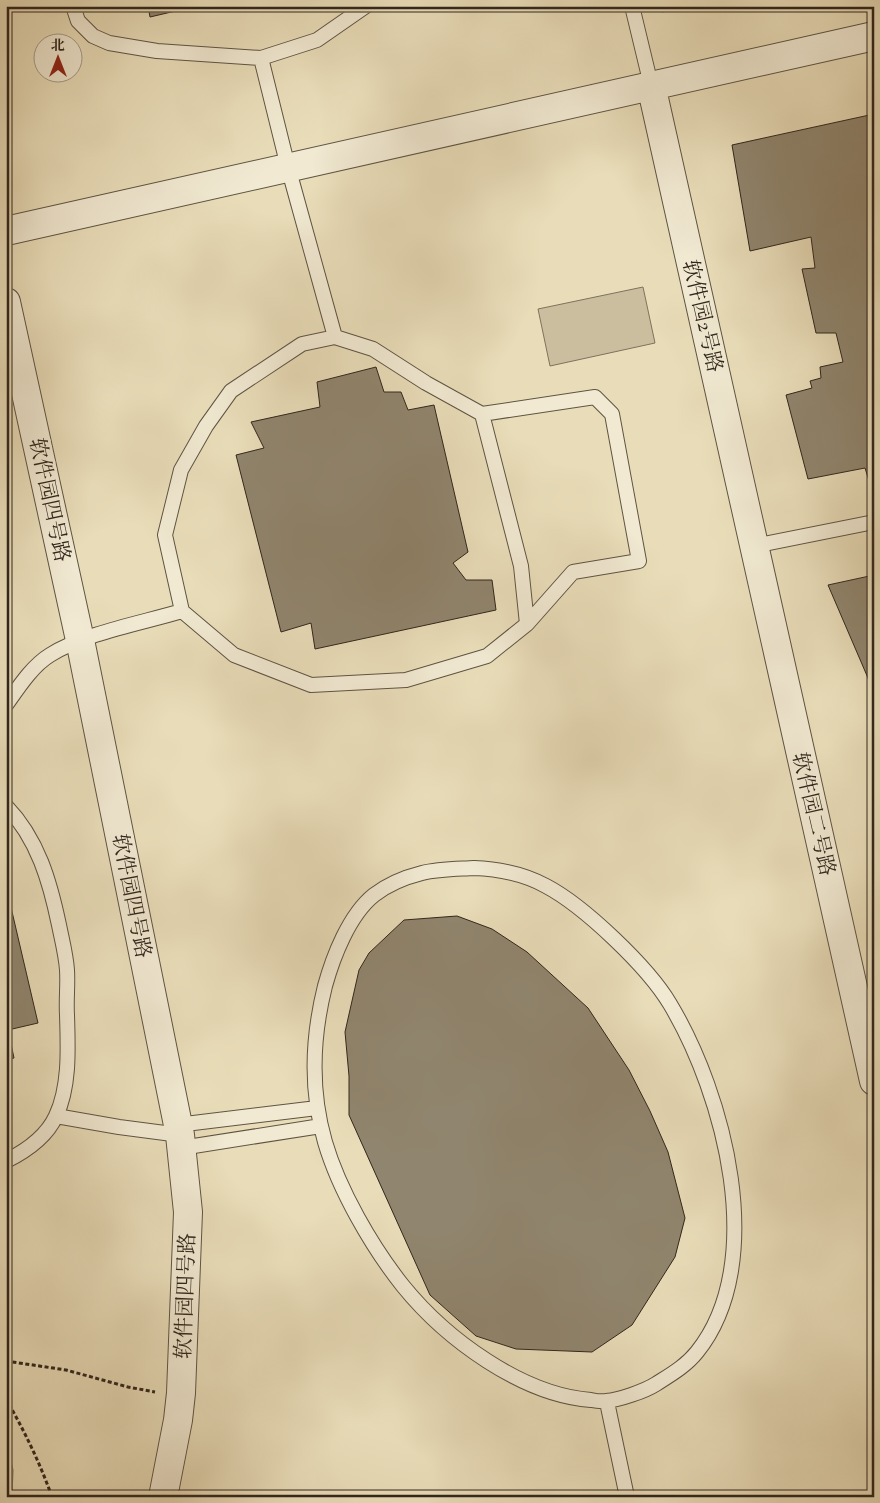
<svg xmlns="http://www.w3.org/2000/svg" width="880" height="1503" font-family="'Sorts Mill Goudy','Noto Serif SC',serif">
  <rect width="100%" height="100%" fill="#e9ddb9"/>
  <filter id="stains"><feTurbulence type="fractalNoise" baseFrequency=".004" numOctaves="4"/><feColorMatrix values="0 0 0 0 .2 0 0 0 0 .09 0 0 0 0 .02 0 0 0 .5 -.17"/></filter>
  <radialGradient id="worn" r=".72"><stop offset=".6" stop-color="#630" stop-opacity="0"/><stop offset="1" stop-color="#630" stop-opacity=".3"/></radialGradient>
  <path fill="#cabe9e" stroke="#7d725d" d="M643 287 655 343 550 366 538 309Z"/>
  <path fill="#aa9f84" stroke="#796f5a" d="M6 1442 13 1470 12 1497H6Z"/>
  <path fill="#90856e" stroke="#30261c" d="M148 6H197L150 17Z
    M661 6H690L662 12Z
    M874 114V217L869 218 874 239V497L865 468 808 479 786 395 812 388 810 381 821 378 820 367 843 362 836 333H816L802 269 815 268 811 237 750 251 732 145Z
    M376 367 384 392H401L408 410 434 405 468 552 453 563 466 580H492L496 610 315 649 311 623 281 632 236 455 264 448 251 422 320 407 317 382Z
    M874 575V692L828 585Z
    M6 886 38 1023 8 1030 14 1058 6 1060Z
    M457 916 492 929 527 952 588 1008 629 1070 650 1111 668 1152 685 1218 675 1257 632 1325 592 1352 516 1349 476 1336 430 1295 349 1115V1076L345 1032 359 970 369 953 404 920Z"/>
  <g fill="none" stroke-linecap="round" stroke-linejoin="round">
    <defs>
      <path id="service" d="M73 6 78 21 93 36 109 43 157 51 261 58 317 40 366 6
        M632 6 651 85
        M261 58 288 167 335 337
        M335 337 373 349 426 383 482 414 595 397 612 414 639 561 573 572 527 624 487 656 406 680 311 685 234 655 182 611 165 535 181 470 206 426 231 391 302 344Z
        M482 414 521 566 527 624
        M754 546 874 522
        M6 705C18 688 32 666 50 655 85 633 142 623 182 611
        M6 806C38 839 50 882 59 925 62 940 66 955 67 970 68 985 66 1000 67 1015 68 1048 70 1086 56 1116 47 1136 26 1151 6 1161
        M474 868C499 869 524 874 546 886 584 906 648 967 670 1004 724 1094 769 1262 697 1352 686 1366 670 1375 656 1384 645 1391 619 1400 606 1401 601 1402 596 1401 591 1400 522 1395 446 1339 403 1286 372 1247 339 1190 325 1142 310 1090 312 1038 325 986 333 957 349 915 374 895 387 885 406 877 422 873 438 869 457 869 474 868Z
        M56 1116 119 1127 180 1135
        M177 1125 317 1108
        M181 1148 321 1126
        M607 1402 627 1497"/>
      <path id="tertiary" d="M651 85 874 1081
        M6 231 874 36
        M6 302 80 640 180 1135 188 1212 181 1393 178 1420 163 1497"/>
    </defs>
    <use href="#service" stroke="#5e5443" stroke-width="16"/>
    <use href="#tertiary" stroke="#5e5443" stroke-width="30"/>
    <path stroke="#30261c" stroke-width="3" stroke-dasharray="4 2.5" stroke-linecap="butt" d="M6 1361 66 1370 128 1387 155 1392
      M6 1399C24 1430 40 1463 52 1497"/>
    <use href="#service" stroke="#f1e9d2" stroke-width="14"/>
    <use href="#tertiary" stroke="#f1e9d2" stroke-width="28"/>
  </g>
  <g text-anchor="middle" stroke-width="5" stroke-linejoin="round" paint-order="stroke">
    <g font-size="21" fill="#30261c" stroke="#f1e9d2">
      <text transform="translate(703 316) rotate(77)" y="7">软件园2号路</text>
      <text transform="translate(50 500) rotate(78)" y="7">软件园四号路</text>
      <text transform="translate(814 814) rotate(77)" y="7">软件园二号路</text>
      <text transform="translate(132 896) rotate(79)" y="7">软件园四号路</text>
      <text transform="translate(185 1296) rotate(-88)" y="7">软件园四号路</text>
    </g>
  </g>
  <rect width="880" height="1503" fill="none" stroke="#e9ddb9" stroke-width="25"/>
  <rect x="8" y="8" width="865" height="1488" fill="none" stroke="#30261c" stroke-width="2.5"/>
  <rect x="12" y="12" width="855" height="1478" fill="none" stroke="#30261c"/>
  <g transform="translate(58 58)"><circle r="24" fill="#f1e9d2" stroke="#a49b89"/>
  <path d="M0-4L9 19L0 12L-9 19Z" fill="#8f2418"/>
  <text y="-8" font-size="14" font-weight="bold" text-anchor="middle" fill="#30261c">北</text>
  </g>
  <rect width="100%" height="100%" filter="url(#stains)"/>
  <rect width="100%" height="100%" fill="url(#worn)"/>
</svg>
